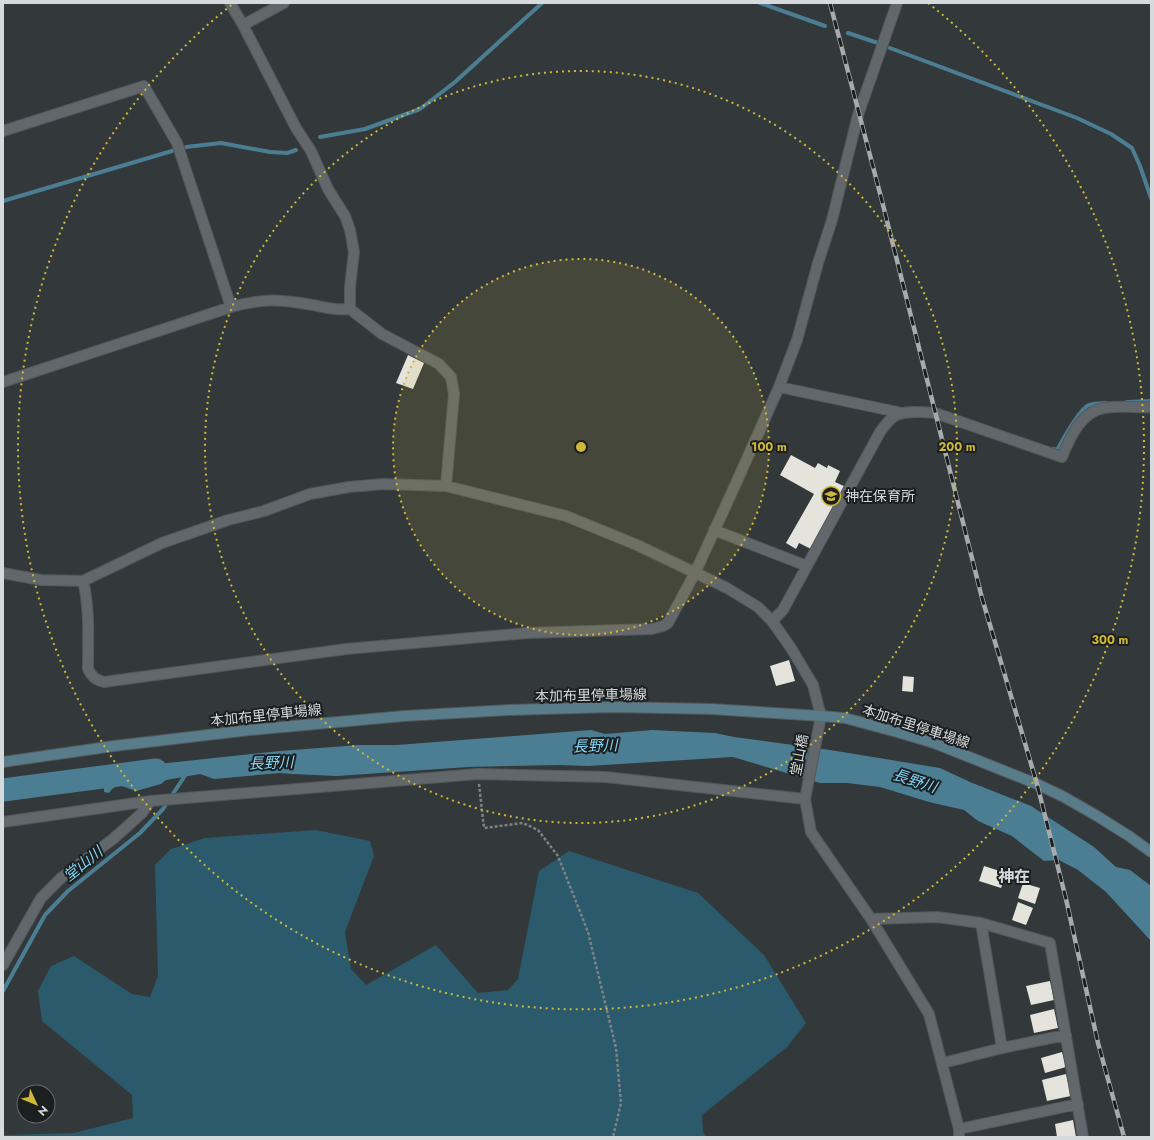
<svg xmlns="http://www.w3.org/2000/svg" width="1154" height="1140" font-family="Jost,'Noto Sans JP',sans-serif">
  <rect width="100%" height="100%" fill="#33383b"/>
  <path fill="#2b5a6c" d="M316 830 370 841 374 856 345 932 351 969 366 985 436 945 478 993 508 990 518 979 539 871 569 851 698 893 764 955 806 1023 787 1047 702 1115 703 1132 706 1137H3V1135L74 1133 133 1118 132 1095 42 1021 38 991 51 966 74 956 132 994 150 997 158 976 155 865 171 849 205 838Z"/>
  <path fill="#4c7e93" d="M591 730 605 734 652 730 715 733 734 737 830 750 940 768 970 782 1031 806 1094 847 1116 867 1130 870 1151 886V941L1106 892 1078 870 1059 860 1044 861 1012 836 978 821 964 810 929 802 880 787 847 783H820L733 757 588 766 559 765 468 767 337 776 292 774 280 773 214 779 200 774 166 780 161 784 136 791 119 785 112 789 109 793 104 792V780L121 778 130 767 280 751 359 745H397Z"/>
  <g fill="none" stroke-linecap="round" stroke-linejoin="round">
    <path stroke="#4c7e93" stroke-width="4" d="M760 3 825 26
      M848 33 878 43
      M890 48 1077 118 1111 134 1132 148 1140 166 1151 198
      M320 137 365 129 420 109 455 82 542 3
      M186 147 221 143 270 152 287 153 296 150
      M3 201 172 151
      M1127 402 1151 401
      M1053 449 1057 450C1064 438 1076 414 1087 406 1092 403 1100 404 1106 403
      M3 991 45 915 68 891 140 833 163 809 186 774"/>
    <path stroke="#4c7e93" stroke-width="23" d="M3 790 156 770"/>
  </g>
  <path fill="#e4e3dc" d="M408 355 424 363 413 389 396 383Z
    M791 455 815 468 818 463 827 468 828 465 840 471 835 482 846 487 811 549 799 543 796 549 786 543 814 494 780 475Z
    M789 660 795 681 776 686 770 666Z
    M903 676 914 677 913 692 902 691Z
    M984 866 1006 873 1001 888 979 881Z
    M1023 883 1040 888 1035 904 1018 898Z
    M1018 902 1033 908 1026 925 1012 920Z
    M1050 981 1054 1000 1031 1005 1026 986Z
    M1054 1009 1058 1028 1034 1033 1030 1015Z
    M1062 1052 1066 1067 1045 1073 1041 1058Z
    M1066 1074 1071 1096 1047 1101 1042 1080Z
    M1073 1120 1076 1137H1057L1055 1124Z"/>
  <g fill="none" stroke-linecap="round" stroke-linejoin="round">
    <defs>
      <path id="minor" d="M230 3 243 25 296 128 311 151 328 189 345 216 350 230 354 252 350 287V309
        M243 25 284 3
        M3 131 144 86 177 143 231 307
        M3 382 231 307C260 299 277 299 307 304 321 306 335 311 350 309L382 334 439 364 451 377 454 394 446 486
        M779 387 902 413
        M714 530 807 566
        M3 573 41 580 83 581 162 543 228 520 264 511 310 494 349 487 383 484 446 486 566 516 637 545 727 588 758 607 772 621 791 648 813 685 821 716 805 799 811 832 871 919 929 1014 959 1129V1137
        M83 581C90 609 88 640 88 669 92 677 96 680 104 682L346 649 527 633 652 629 663 626 668 623 695 573 737 481 779 387 797 340 818 263 832 220 858 115 897 3
        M772 621 783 610 880 432C884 427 888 421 893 417 903 410 923 412 935 413L1062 457C1070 437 1081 412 1104 408 1119 405 1136 408 1151 407
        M3 822 150 801 478 774 606 777 805 799
        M871 919 937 917 981 923 1050 943 1083 1137
        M981 923 1002 1048
        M3 965 41 898 61 878 113 839 142 813 150 801
        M943 1063 1002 1048 1066 1035
        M959 1129 1078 1104"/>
      <path id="secondary" d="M3 762 114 746 250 730 404 716 509 710 613 707 711 709 821 716 845 718 897 732 934 743 1037 784 1064 797 1097 816 1129 836 1151 852"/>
    </defs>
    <use href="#minor" stroke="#53575a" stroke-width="12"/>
    <use href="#secondary" stroke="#53575a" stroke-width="12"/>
    <path stroke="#7e8284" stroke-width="2.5" stroke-dasharray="3 2" stroke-linecap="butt" d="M479 784 484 828 523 823 538 830 558 856 588 932 616 1048 621 1103 613 1137"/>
    <use href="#minor" stroke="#61676a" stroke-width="10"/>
    <use href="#secondary" stroke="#597c8a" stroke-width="10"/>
    <defs>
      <path id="rail" d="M830 3 882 201 982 598 1037 784 1066 899 1098 1043 1124 1137"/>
    </defs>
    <use href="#rail" stroke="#a8abad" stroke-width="4.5"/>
    <use href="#rail" stroke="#1c1f20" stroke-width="3" stroke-dasharray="9" stroke-linecap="butt"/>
  </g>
  <circle cx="581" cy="447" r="188" fill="#cfb837" fill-opacity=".12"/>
  <g fill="none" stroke="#cfb837" stroke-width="2" stroke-dasharray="2 4">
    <circle cx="581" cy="447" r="188"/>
    <circle cx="581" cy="447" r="376"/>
    <path d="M928 3A563 563 0 1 1 234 3"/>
  </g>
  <defs>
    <symbol id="school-ring" viewBox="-11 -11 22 22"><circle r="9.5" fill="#1c1f20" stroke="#cfb837" stroke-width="1.5"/><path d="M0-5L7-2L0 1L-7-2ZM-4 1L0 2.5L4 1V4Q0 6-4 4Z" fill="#cfb837"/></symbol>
  </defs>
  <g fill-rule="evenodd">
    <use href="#school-ring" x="820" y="485" width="22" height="22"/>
  </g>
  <g text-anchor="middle" stroke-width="4" stroke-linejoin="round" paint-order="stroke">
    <g font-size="14" fill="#d7dadc" stroke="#1c1f20" text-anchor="start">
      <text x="845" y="501">神在保育所</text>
    </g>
    <g font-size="14" fill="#d7dadc" stroke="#1c1f20">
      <text transform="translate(591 695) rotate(-1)" y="5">本加布里停車場線</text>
      <text transform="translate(266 715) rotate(-6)" y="5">本加布里停車場線</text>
      <text transform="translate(916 726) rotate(18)" y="5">本加布里停車場線</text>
      <text transform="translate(799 755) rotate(-79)" y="5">堂山橋</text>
    </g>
    <g font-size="15" font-style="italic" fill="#83d5f6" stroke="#1c1f20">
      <text transform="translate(595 746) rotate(-2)" y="5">長野川</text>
      <text transform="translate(271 763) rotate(-2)" y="5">長野川</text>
      <text transform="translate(915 781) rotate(18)" y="5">長野川</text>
      <text transform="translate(83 864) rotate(-39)" y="5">堂山川</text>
    </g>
    <g font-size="16" font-weight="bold" fill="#d7dadc" stroke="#1c1f20">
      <text x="1014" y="882">神在</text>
    </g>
  </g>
  <circle cx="581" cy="447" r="6" fill="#cfb837" stroke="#1c1f20" stroke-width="2"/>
  <g font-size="12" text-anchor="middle" font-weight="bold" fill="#cfb837" stroke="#1c1f20" stroke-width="4" stroke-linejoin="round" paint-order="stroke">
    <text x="769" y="451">100 m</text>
    <text x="957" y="451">200 m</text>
    <text x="1110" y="644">300 m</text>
  </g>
  <rect width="1154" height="1140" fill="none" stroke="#d7dadc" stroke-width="8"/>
  <g transform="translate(36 1104) rotate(134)"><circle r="19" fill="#1c1f20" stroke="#676a6b"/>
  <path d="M0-3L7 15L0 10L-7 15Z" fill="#cfb837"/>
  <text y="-6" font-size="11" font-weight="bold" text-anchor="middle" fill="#d7dadc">N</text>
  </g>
</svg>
